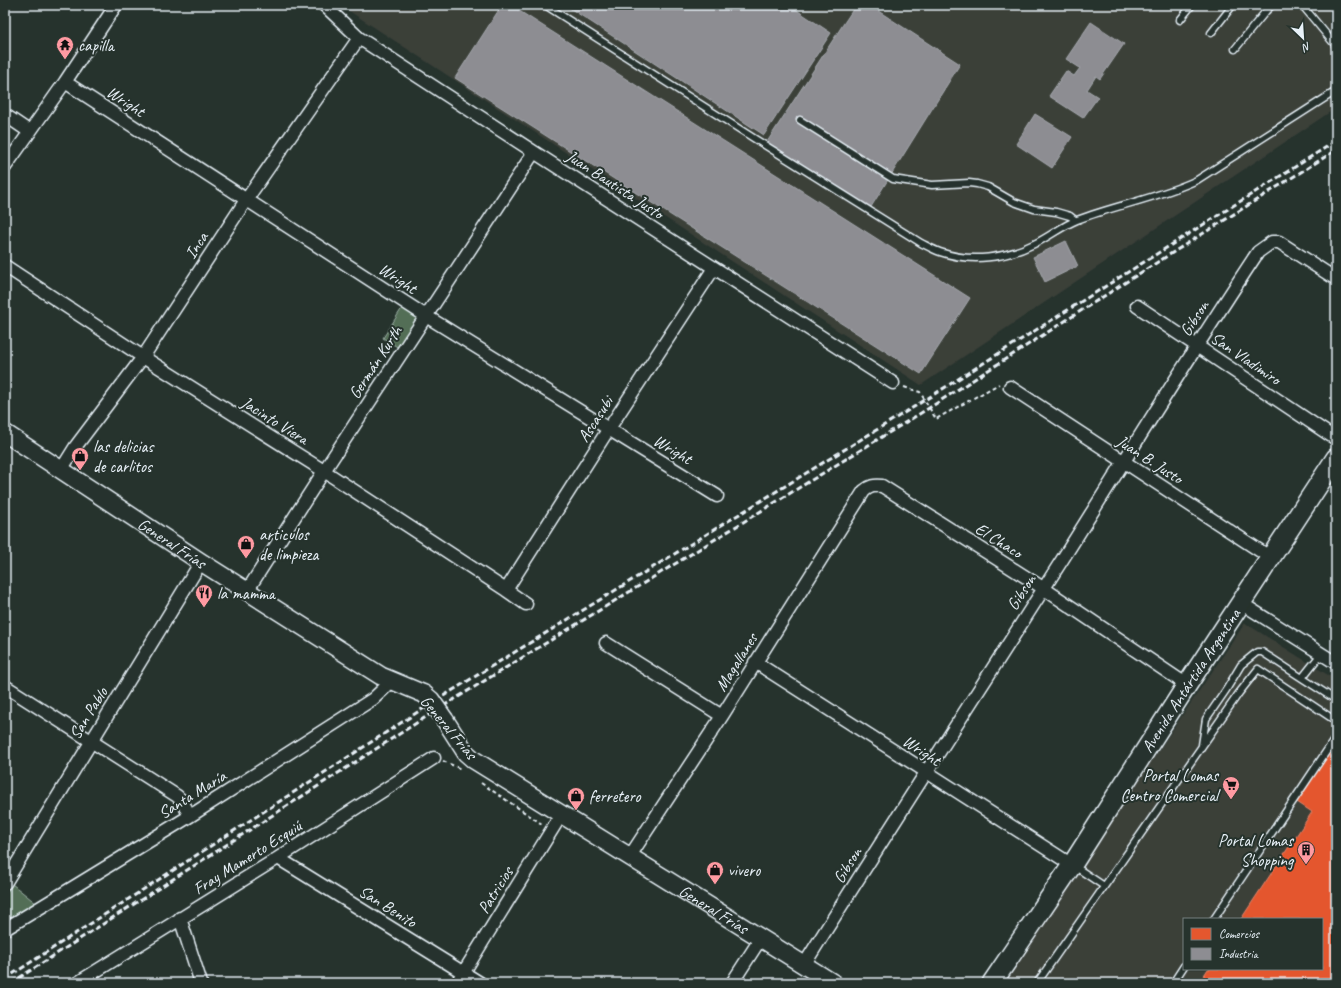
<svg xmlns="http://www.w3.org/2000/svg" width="1341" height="988" font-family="Caveat,sans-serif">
  <rect width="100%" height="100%" fill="#26332d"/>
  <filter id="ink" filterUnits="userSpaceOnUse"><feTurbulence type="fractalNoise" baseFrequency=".025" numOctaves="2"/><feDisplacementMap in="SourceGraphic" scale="8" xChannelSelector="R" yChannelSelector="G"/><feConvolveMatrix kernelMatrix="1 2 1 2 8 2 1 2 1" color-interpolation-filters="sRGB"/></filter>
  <g filter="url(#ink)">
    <path fill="#3a3f39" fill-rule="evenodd" d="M340 5H1336V108L921 385Z
      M1245 623 1336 680V983H1001ZM1184 919H1322V969H1184Z"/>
    <path fill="#526e56" stroke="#9db0a7" d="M404 305 420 316 399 348 383 338Z
      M12 884 37 904 5 923V896Z"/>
    <path fill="#e4572e" stroke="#e5856b" d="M1336 743V983H1199L1208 969H1322V919H1241L1312 812 1297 802Z"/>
    <path fill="#8d8d92" stroke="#a8abb1" d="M502 5H510L970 298 921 374 455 78Z
      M565 5H789L831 33 764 135Z
      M856 5H869L960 64 871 207 767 142 842 26Z
      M1091 22 1124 44 1100 79 1096 76 1087 90 1098 97 1083 118 1049 96 1066 71 1074 76 1080 68 1066 59Z
      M1035 114 1072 137 1052 168 1016 144Z
      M1066 241 1078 266 1045 282 1033 257Z"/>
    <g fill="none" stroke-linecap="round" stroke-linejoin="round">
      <defs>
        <path id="service" d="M545 5 755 139 921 243C927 246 934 250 940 252 971 263 1006 258 1034 244 1049 237 1062 226 1077 220 1116 205 1159 198 1197 180L1336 91
          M1302 5 1336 46
          M1180 20 1192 5
          M1211 33 1233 5
          M1235 49 1266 11 1272 5
          M800 120 893 179 932 185 969 183 977 184 988 187 1014 202 1034 209 1056 212 1070 216 1075 220
          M1302 678 1336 700
          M1202 745 1206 719 1226 690 1241 665 1257 652H1262L1302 678 1321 654
          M1074 866 1104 886
          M1214 919 1336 737
          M1037 983 1239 693 1258 669 1336 721
          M1173 983 1184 966"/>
        <path id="minor" d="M324 5 359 38 534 152 893 383
          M65 82 426 316 717 496
          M5 115 30 132
          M5 167 65 82 116 5
          M5 266 143 357 324 471 506 590 526 604
          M1137 306 1336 439
          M1010 387 1271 558
          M61 470 76 446 143 357 246 200 359 38
          M506 590 608 430 714 268
          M247 591 324 471 534 152
          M1241 603 1336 663
          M606 643 722 716
          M755 662 1072 865
          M5 686 177 796 182 801 190 816
          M630 856 722 716 864 491C870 486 874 485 882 486L1043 588 1187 685
          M278 858 480 983
          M5 883 201 562
          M180 918 201 983
          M5 929 190 816 373 699 392 681
          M804 965C889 829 976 695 1062 560 1127 457 1191 353 1258 252L1272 242H1279L1336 279
          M77 983 278 858 434 758
          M457 983 561 815
          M732 983 761 938"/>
        <g id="secondary">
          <path id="s1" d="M5 433 201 562 381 676 424 694"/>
          <path id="s2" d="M445 720 466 753 474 760 833 983"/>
        </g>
        <g id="primary">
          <path id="s3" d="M992 983 1072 865 1187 685 1336 458"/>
        </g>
      </defs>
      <use href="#service" stroke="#e8f1f8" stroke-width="9"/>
      <use href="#minor" stroke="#e8f1f8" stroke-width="15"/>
      <use href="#secondary" stroke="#e8f1f8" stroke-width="20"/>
      <use href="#primary" stroke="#e8f1f8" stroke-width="22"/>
      <path stroke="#e8f1f8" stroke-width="2" stroke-dasharray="4 3" stroke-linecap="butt" d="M904 387 920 392 936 419 999 384
        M443 761 461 769
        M481 783 542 824"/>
      <use href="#service" stroke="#26332d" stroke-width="6"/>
      <use href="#minor" stroke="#26332d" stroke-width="12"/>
      <use href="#secondary" stroke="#26332d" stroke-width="17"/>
      <use href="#primary" stroke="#26332d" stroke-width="19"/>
      <path stroke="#e8f1f8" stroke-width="3" stroke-dasharray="6 3" stroke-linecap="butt" d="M5 979 427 706 917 405 1336 141
        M11 983 432 713 929 408 1137 275 1336 150"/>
      <defs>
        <path id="secondary-bridge" d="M424 694 431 700 445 720"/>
      </defs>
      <use href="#secondary-bridge" stroke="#e8f1f8" stroke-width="20" stroke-linecap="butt"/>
      <use href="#secondary-bridge" stroke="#26332d" stroke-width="17"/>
    </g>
  </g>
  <defs>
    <symbol id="temple-pin" viewBox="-11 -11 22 30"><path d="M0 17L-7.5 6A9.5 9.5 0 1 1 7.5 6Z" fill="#ff9aa2" stroke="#26332d"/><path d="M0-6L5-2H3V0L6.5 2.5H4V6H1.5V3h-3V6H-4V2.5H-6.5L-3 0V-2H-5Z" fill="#111"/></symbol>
    <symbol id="shop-pin" viewBox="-11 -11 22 30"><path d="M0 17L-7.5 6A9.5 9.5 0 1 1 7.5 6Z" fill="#ff9aa2" stroke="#26332d"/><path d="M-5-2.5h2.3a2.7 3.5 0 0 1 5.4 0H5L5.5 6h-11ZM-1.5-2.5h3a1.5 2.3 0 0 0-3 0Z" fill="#111"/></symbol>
    <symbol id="restaurant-pin" viewBox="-11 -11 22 30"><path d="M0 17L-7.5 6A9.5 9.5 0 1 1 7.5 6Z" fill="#ff9aa2" stroke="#26332d"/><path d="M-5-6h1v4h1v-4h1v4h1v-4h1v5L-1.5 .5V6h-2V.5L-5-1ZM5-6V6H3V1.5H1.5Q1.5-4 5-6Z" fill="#111"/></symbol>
    <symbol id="supermarket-pin" viewBox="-11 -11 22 30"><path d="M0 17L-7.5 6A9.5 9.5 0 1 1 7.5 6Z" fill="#ff9aa2" stroke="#26332d"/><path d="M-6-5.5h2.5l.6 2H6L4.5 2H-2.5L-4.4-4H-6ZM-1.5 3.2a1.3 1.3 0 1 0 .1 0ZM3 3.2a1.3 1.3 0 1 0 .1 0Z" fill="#111"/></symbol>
    <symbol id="building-pin" viewBox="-11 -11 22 30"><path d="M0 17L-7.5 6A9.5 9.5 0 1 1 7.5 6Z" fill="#ff9aa2" stroke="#26332d"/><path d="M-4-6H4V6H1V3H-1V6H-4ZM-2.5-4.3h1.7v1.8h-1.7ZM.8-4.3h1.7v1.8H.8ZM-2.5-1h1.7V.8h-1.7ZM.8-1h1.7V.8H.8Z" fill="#111"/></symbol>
  </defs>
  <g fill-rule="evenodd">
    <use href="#temple-pin" x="55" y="35" width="20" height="27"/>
    <use href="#shop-pin" x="70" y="446" width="20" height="27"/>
    <use href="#shop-pin" x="236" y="534" width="20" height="27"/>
    <use href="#restaurant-pin" x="194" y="583" width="20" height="27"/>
    <use href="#supermarket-pin" x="1221" y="775" width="20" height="27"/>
    <use href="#shop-pin" x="566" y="786" width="20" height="27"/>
    <use href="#building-pin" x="1296" y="840" width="20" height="27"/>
    <use href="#shop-pin" x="705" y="860" width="20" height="27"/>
  </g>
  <g text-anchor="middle" stroke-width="4" stroke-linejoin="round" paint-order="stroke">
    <g font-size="17" fill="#e8f1f8" stroke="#26332d" text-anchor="start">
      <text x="78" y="51">capilla</text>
      <text x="93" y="452">las delicias<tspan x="93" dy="20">de carlitos</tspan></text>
      <text x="259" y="540">articulos<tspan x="259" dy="20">de limpieza</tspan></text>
      <text x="217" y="599">la mamma</text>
      <text x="1218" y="781" text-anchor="end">Portal Lomas<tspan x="1218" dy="20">Centro Comercial</tspan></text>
      <text x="589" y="802">ferretero</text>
      <text x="1293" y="846" text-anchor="end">Portal Lomas<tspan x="1293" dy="20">Shopping</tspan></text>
      <text x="728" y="876">vivero</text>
    </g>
    <g font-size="17" fill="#e8f1f8" stroke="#26332d">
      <text transform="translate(126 101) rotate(33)" y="6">Wright</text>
      <text transform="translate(615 184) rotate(33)" y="6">Juan Bautista Justo</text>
      <text transform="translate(196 245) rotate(-57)" y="6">Inca</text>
      <text transform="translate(398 278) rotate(33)" y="6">Wright</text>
      <text transform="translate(1194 318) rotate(-57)" y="6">Gibson</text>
      <text transform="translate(1246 358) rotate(34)" y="6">San Vladimiro</text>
      <text transform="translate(375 362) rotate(-57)" y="6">Germán Kurth</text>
      <text transform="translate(595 419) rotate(-57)" y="6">Ascasubi</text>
      <text transform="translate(275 420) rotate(32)" y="6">Jacinto Viera</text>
      <text transform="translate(673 449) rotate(31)" y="6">Wright</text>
      <text transform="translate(1150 459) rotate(33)" y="6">Juan B. Justo</text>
      <text transform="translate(999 540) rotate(32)" y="6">El Chaco</text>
      <text dy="6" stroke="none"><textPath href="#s1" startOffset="200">General Frías</textPath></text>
      <text transform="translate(1021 592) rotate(-57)" y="6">Gibson</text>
      <text transform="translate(736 662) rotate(-58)" y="6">Magallanes</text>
      <text dy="6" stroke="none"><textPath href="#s3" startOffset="362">Avenida Antártida Argentina</textPath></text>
      <text transform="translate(88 713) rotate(-58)" y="6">San Pablo</text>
      <text transform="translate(449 727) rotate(50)" y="6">General Frías</text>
      <text transform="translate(922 750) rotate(33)" y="6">Wright</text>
      <text transform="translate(192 794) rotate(-32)" y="6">Santa María</text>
      <text transform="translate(247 857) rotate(-32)" y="6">Fray Mamerto Esquiú</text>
      <text transform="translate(847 865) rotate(-58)" y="6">Gibson</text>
      <text transform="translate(495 890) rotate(-58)" y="6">Patricios</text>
      <text transform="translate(388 906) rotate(32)" y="6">San Benito</text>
      <text dy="6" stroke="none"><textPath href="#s2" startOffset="332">General Frías</textPath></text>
    </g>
  </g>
  <rect width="1341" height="988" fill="none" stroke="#26332d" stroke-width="20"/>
  <rect x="10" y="10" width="1321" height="968" fill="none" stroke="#e8f1f8" stroke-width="1.5" filter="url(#ink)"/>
  <rect x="1183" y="918" width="140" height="52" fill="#26332d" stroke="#747f7e"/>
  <rect x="1191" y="928" width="20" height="12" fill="#e4572e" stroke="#747f7e"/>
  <text x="1219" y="938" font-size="12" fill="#e8f1f8">Comercios</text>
  <rect x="1191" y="948" width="20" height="12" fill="#8d8d92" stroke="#747f7e"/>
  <text x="1219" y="958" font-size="12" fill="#e8f1f8">Industria</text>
  <g transform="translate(1303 38) rotate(155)" stroke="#26332d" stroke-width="3" paint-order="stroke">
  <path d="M0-3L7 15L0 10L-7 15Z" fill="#e8f1f8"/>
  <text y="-6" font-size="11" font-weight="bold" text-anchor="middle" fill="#e8f1f8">N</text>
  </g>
</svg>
